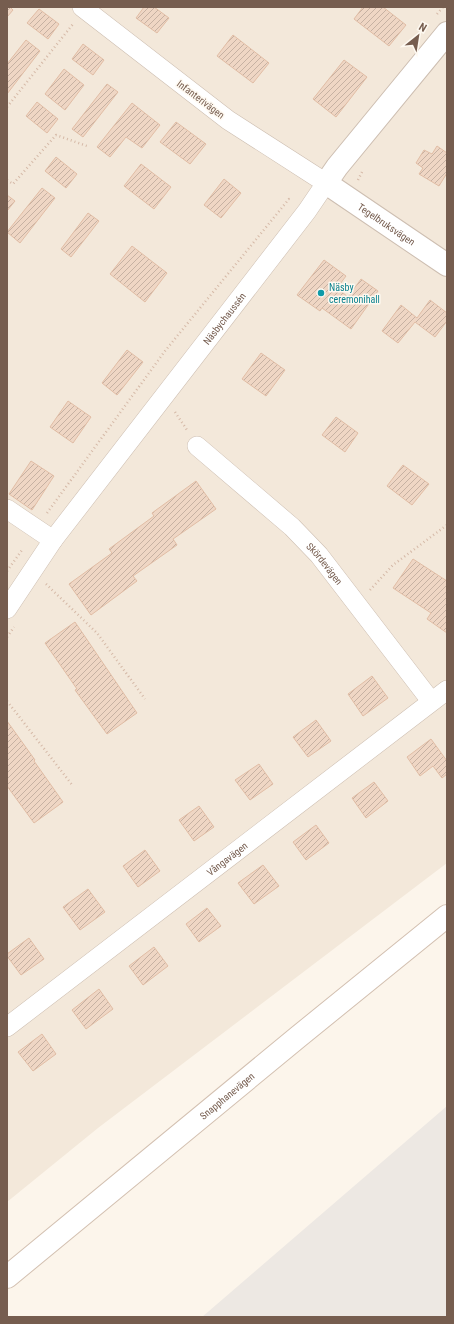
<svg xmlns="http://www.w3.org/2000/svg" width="454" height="1324" font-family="'Roboto Condensed',sans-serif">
  <defs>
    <pattern id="building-hatch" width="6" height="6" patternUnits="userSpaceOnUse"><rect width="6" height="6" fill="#efd6c4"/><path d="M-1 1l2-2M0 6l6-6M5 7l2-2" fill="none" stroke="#c6b1a2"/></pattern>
  </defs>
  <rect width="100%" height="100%" fill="#fcf5eb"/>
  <path fill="#f3e8da" d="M7 7H447V863L98 1128 7 1202Z"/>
  <path fill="#ede8e3" d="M447 1106V1317H202L209 1311Z"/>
  <path fill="url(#building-hatch)" stroke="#e1bda5" d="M7 7H10L13 10 7 17Z
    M144 7H154L169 18 157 33 136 18Z
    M363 7H383L406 25 389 46 354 19Z
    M39 9 59 24 48 39 27 23Z
    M233 35 269 63 253 83 217 56Z
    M26 40 40 51 7 94V64Z
    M83 44 104 60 93 75 72 59Z
    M344 60 367 77 336 117 313 99Z
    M64 69 84 85 65 110 45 94Z
    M107 84 118 92 83 137 72 129Z
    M37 102 58 119 47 133 26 116Z
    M132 103 160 125 142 148 126 137 110 157 97 147Z
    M176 122 206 144 190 164 160 142Z
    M437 146 447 153V173L439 186 419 174 423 168 416 163 424 150 432 154Z
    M56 157 77 174 66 188 45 171Z
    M141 164 171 187 154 209 124 186Z
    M224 179 241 193 221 218 204 205Z
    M42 188 55 198 20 243 7 232Z
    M7 195 15 201 7 211Z
    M88 213 99 221 71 257 61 249Z
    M132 246 167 273 145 302 110 274Z
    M324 260 346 276 337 288 348 297 361 279 378 291 351 329 322 308 320 311 297 295Z
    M430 300 447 313V321L435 337 415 322 398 343 382 331 401 305 417 318Z
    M127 350 143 362 117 395 102 383Z
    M261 353 285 370 266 396 242 379Z
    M68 401 91 417 73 443 50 427Z
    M336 417 358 433 345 452 322 435Z
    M31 461 54 476 32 510 9 494Z
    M403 465 429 484 412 505 387 486Z
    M196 481 216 509 173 539 177 545 133 576 137 581 91 615 69 584 112 553 109 549 154 516 152 513Z
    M413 559 447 581V633L427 619 431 613 393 588Z
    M75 622 137 713 107 734 75 690 77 689 45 643Z
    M372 676 388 698 363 716 348 694Z
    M316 720 331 741 308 757 293 737Z
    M7 721 35 760 34 761 63 802 34 823 7 786Z
    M431 739 447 761V774L442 778 433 766 420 776 407 757Z
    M259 764 273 784 250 800 235 780Z
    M374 782 388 801 366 818 352 798Z
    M199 806 214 827 194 841 179 820Z
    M316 825 329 843 306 860 293 842Z
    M145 850 160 871 138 887 123 866Z
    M263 865 279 886 254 904 238 883Z
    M88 889 105 912 80 930 63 907Z
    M207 908 221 926 199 942 186 924Z
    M29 938 44 959 21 975 7 956V954Z
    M154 947 168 966 143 985 129 966Z
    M99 989 113 1009 86 1029 72 1010Z
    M42 1034 56 1054 33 1071 18 1052Z"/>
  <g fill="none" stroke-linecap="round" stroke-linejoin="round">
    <defs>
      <g id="minor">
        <path id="s1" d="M197 446 292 527 319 555 431 701"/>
        <path d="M7 509 53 540"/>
        <path id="s2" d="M7 609 53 540 307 211 326 183 228 120 82 7"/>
        <path id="s3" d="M7 1027 447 690"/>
      </g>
      <g id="tertiary">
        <path id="s4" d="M447 33 337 167 326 183 447 265"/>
      </g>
      <g id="secondary">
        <path id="s5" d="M7 1277 298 1037 447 916"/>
      </g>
    </defs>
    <use href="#minor" stroke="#cdbeb1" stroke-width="20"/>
    <use href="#tertiary" stroke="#cdbeb1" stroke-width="24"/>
    <use href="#secondary" stroke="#d3c0b1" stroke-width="24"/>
    <path stroke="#d5b9a7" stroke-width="2.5" stroke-dasharray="1 3" stroke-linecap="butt" d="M437 14 443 7
      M7 107 73 24
      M7 180 13 184 56 135 87 146
      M358 180 363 170
      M175 412 187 430
      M47 513 165 351 289 199 291 200
      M7 571 22 550
      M46 584 97 633 145 699
      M370 590 393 565 447 525
      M7 637 14 627
      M7 701 73 786"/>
    <use href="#minor" stroke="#fff" stroke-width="19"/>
    <use href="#tertiary" stroke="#fff" stroke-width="22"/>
    <use href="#secondary" stroke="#fff" stroke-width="22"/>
  </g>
  <circle fill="#0f9aa8" stroke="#fef9f1" stroke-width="1.5" cx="321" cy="293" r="4"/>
  <g text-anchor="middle" stroke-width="3" stroke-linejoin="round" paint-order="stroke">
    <g font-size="10" fill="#765d4f" stroke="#fef9f1">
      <text transform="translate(201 99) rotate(37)" y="4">Infanterivägen</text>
      <text dy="4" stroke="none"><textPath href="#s4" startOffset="266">Tegelbruksvägen</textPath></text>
      <text dy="4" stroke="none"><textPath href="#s2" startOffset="363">Näsbychaussén</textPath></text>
      <text dy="4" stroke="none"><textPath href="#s1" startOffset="174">Skördevägen</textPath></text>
      <text dy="4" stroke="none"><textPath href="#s3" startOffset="277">Vångavägen</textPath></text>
      <text dy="4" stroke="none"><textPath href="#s5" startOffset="285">Snapphanevägen</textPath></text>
    </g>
    <g font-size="10" fill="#0d838f" stroke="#fef9f1" text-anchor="start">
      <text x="329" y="291">Näsby<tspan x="329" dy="12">ceremonihall</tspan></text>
    </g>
  </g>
  <rect width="454" height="1324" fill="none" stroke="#765d4f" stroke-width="16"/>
  <g transform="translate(418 36) rotate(30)" stroke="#fef9f1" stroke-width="3" paint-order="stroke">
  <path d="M0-3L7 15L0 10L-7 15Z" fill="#765d4f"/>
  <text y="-6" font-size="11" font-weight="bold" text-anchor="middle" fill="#765d4f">N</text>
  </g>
</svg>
